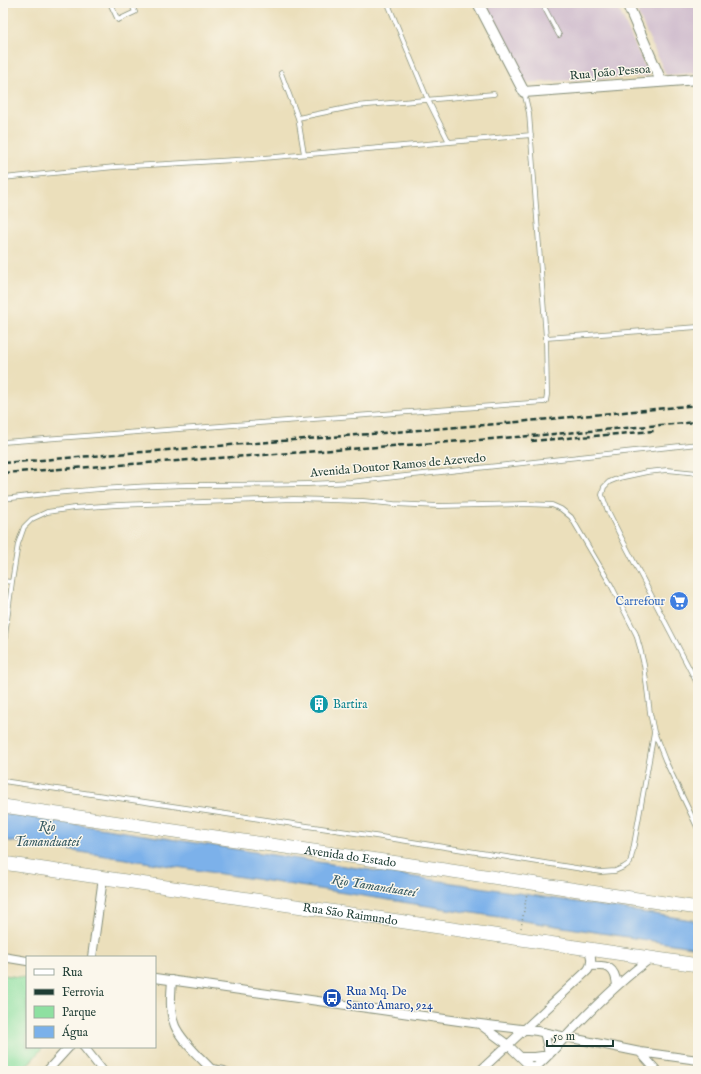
<svg xmlns="http://www.w3.org/2000/svg" width="701" height="1074" font-family="'IM FELL English',serif">
  <rect width="100%" height="100%" fill="#fbf7ec"/>
  <filter id="ink" filterUnits="userSpaceOnUse"><feTurbulence type="fractalNoise" baseFrequency=".025" numOctaves="2"/><feDisplacementMap in="SourceGraphic" scale="8" xChannelSelector="R" yChannelSelector="G"/><feConvolveMatrix kernelMatrix="1 2 1 2 8 2 1 2 1" color-interpolation-filters="sRGB"/></filter>
  <filter id="wash" filterUnits="userSpaceOnUse"><feTurbulence type="fractalNoise" baseFrequency=".012" numOctaves="4" result="noise"/><feDisplacementMap in="SourceGraphic" scale="16" xChannelSelector="R" yChannelSelector="G"/><feGaussianBlur stdDeviation="0.9" result="paint"/><feColorMatrix in="noise" values="0 0 0 0 0 0 0 0 0 0 0 0 0 0 0 0 0 1.4 0 .05"/><feComposite in="paint" operator="in"/></filter>
  <g filter="url(#wash)">
    <rect width="100%" height="100%" fill="#ebdfbb"/>
    <path fill="#d0bdce" d="M486 3H616L649 76 522 83Z
      M633 3H698V73L666 75Z"/>
    <path fill="#8ee0a1" stroke="#568e6a" d="M3 975 27 978V1047H43L32 1060 20 1071H3Z"/>
    <path fill="#7bb1ea" stroke="#4d778f" d="M3 813 698 921V948L3 840Z"/>
  </g>
  <g filter="url(#ink)">
    <g fill="none" stroke-linecap="round" stroke-linejoin="round">
      <defs>
        <path id="service" d="M110 3 118 20 135 12 131 3
          M542 3 559 35
          M389 6 428 100 449 142
          M281 73 298 118
          M304 154 298 118 356 106 494 94
          M3 178 115 167 252 159 531 135
          M546 338 698 327
          M3 442 544 402 546 401 547 395 546 338 529 113 524 92
          M698 473 667 470 647 472 619 478 609 482 604 487 602 495 608 511 621 537 698 685
          M3 499C64 491 125 486 187 485 241 484 296 486 350 482L698 444
          M3 581 12 582
          M3 652 12 582 18 544 24 527 32 519 47 512 74 508 117 505 294 499 363 501 394 504 439 506 525 504 552 505 561 509 571 517 611 585 636 634 640 648 644 665 650 713 654 732 665 760 698 829
          M3 781 375 836 601 872 615 871 624 867 630 863 633 850 654 733"/>
        <path id="minor" d="M3 957 27 961
          M92 957 103 878
          M591 966C608 965 615 967 617 985
          M155 978 480 1024 537 1031 640 1052 698 1060
          M172 980C171 995 169 1012 175 1026 182 1042 202 1059 213 1071
          M482 1026 508 1045 535 1071
          M84 1047 103 1071
          M640 1052 657 1071
          M521 1057H535L549 1055 547 1044 544 1032
          M212 1069 224 1071
          M47 1071 69 1047
          M480 1071 588 970C593 963 591 957 589 949
          M531 1071C548 1058 561 1041 575 1027 599 1002 624 978 651 958"/>
        <path id="tertiary" d="M478 3 524 92 698 79
          M627 3 661 81"/>
        <g id="trunk">
          <path id="s1" d="M3 806 243 841 405 864 698 908"/>
          <path id="s2" d="M3 863 698 965"/>
        </g>
      </defs>
      <use href="#service" stroke="#858e78" stroke-width="5.5"/>
      <use href="#minor" stroke="#858e78" stroke-width="10"/>
      <use href="#tertiary" stroke="#858e78" stroke-width="12"/>
      <use href="#trunk" stroke="#858e78" stroke-width="14"/>
      <path stroke="#858e78" stroke-width="1.5" stroke-dasharray="1 3" stroke-linecap="butt" d="M521 928 527 893"/>
      <use href="#service" stroke="#fff" stroke-width="4"/>
      <use href="#minor" stroke="#fff" stroke-width="8"/>
      <use href="#tertiary" stroke="#fff" stroke-width="10"/>
      <use href="#trunk" stroke="#fff" stroke-width="13"/>
      <path stroke="#1f3d34" stroke-width="2.5" stroke-dasharray="6 3" stroke-linecap="butt" d="M531 441 654 431
        M3 463 496 424 698 405
        M3 473 492 439 698 422"/>
    </g>
  </g>
  <defs>
    <symbol id="supermarket-disc" viewBox="-11 -11 22 22"><circle r="9.5" fill="#3f7fe0" stroke="#fbf7ec"/><path d="M-6-5.5h2.5l.6 2H6L4.5 2H-2.5L-4.4-4H-6ZM-1.5 3.2a1.3 1.3 0 1 0 .1 0ZM3 3.2a1.3 1.3 0 1 0 .1 0Z" fill="#fff"/></symbol>
    <symbol id="building-disc" viewBox="-11 -11 22 22"><circle r="9.5" fill="#0f9aa8" stroke="#fbf7ec"/><path d="M-4-6H4V6H1V3H-1V6H-4ZM-2.5-4.3h1.7v1.8h-1.7ZM.8-4.3h1.7v1.8H.8ZM-2.5-1h1.7V.8h-1.7ZM.8-1h1.7V.8H.8Z" fill="#fff"/></symbol>
    <symbol id="bus-disc" viewBox="-11 -11 22 22"><circle r="9.5" fill="#1a4fb4" stroke="#fbf7ec"/><path d="M-5-6H5V4H4V6H2V4H-2V6H-4V4H-5ZM-3.5-4V0h7V-4ZM-3.5 1.2v1.5H-2V1.2ZM2 1.2v1.5H3.5V1.2Z" fill="#fff"/></symbol>
  </defs>
  <g fill-rule="evenodd">
    <use href="#supermarket-disc" x="668" y="590" width="22" height="22"/>
    <use href="#building-disc" x="308" y="693" width="22" height="22"/>
    <use href="#bus-disc" x="321" y="987" width="22" height="22"/>
  </g>
  <g text-anchor="middle" stroke-width="3" stroke-linejoin="round" paint-order="stroke">
    <g font-size="12" fill="#1f3d34" stroke="#fbf7ec">
      <text transform="translate(610 72) rotate(-5)" y="4">Rua João Pessoa</text>
      <text transform="translate(398 465) rotate(-5)" y="4">Avenida Doutor Ramos de Azevedo</text>
      <text dy="4" stroke="none"><textPath href="#s1" startOffset="351">Avenida do Estado</textPath></text>
      <text dy="4" stroke="none"><textPath href="#s2" startOffset="351">Rua São Raimundo</textPath></text>
    </g>
    <g font-size="12" fill="#366cbe" stroke="#fbf7ec" text-anchor="end">
      <text x="665" y="605">Carrefour</text>
    </g>
    <g font-size="12" fill="#0d838f" stroke="#fbf7ec" text-anchor="start">
      <text x="333" y="708">Bartira</text>
    </g>
    <g font-size="12" fill="#164399" stroke="#fbf7ec" text-anchor="start">
      <text x="346" y="995">Rua Mq. De<tspan x="346" dy="14">Santo Amaro, 924</tspan></text>
    </g>
    <g font-size="13" font-style="italic" fill="#365a62" stroke="#fbf7ec">
      <text x="47" y="831">Rio<tspan x="47" dy="15">Tamanduateí</tspan></text>
      <text transform="translate(374 885) rotate(9)" y="5">Rio Tamanduateí</text>
    </g>
  </g>
  <rect width="701" height="1074" fill="none" stroke="#fbf7ec" stroke-width="16"/>
  <rect x="26" y="956" width="130" height="92" fill="#fbf7ec" stroke="#a3ada2"/>
  <rect x="34" y="969" width="20" height="6" fill="#ffffff" stroke="#a3ada2"/>
  <text x="62" y="976" font-size="12" fill="#1f3d34">Rua</text>
  <rect x="34" y="989" width="20" height="6" fill="#1f3d34" stroke="#a3ada2"/>
  <text x="62" y="996" font-size="12" fill="#1f3d34">Ferrovia</text>
  <rect x="34" y="1006" width="20" height="12" fill="#8ee0a1" stroke="#a3ada2"/>
  <text x="62" y="1016" font-size="12" fill="#1f3d34">Parque</text>
  <rect x="34" y="1026" width="20" height="12" fill="#7bb1ea" stroke="#a3ada2"/>
  <text x="62" y="1036" font-size="12" fill="#1f3d34">Água</text>
  <path d="M547 1040v6h66v-6" fill="none" stroke="#1f3d34" stroke-width="2"/>
  <text x="553" y="1040" font-size="12" fill="#1f3d34" stroke="#fbf7ec" stroke-width="3" paint-order="stroke">50 m</text>
</svg>
